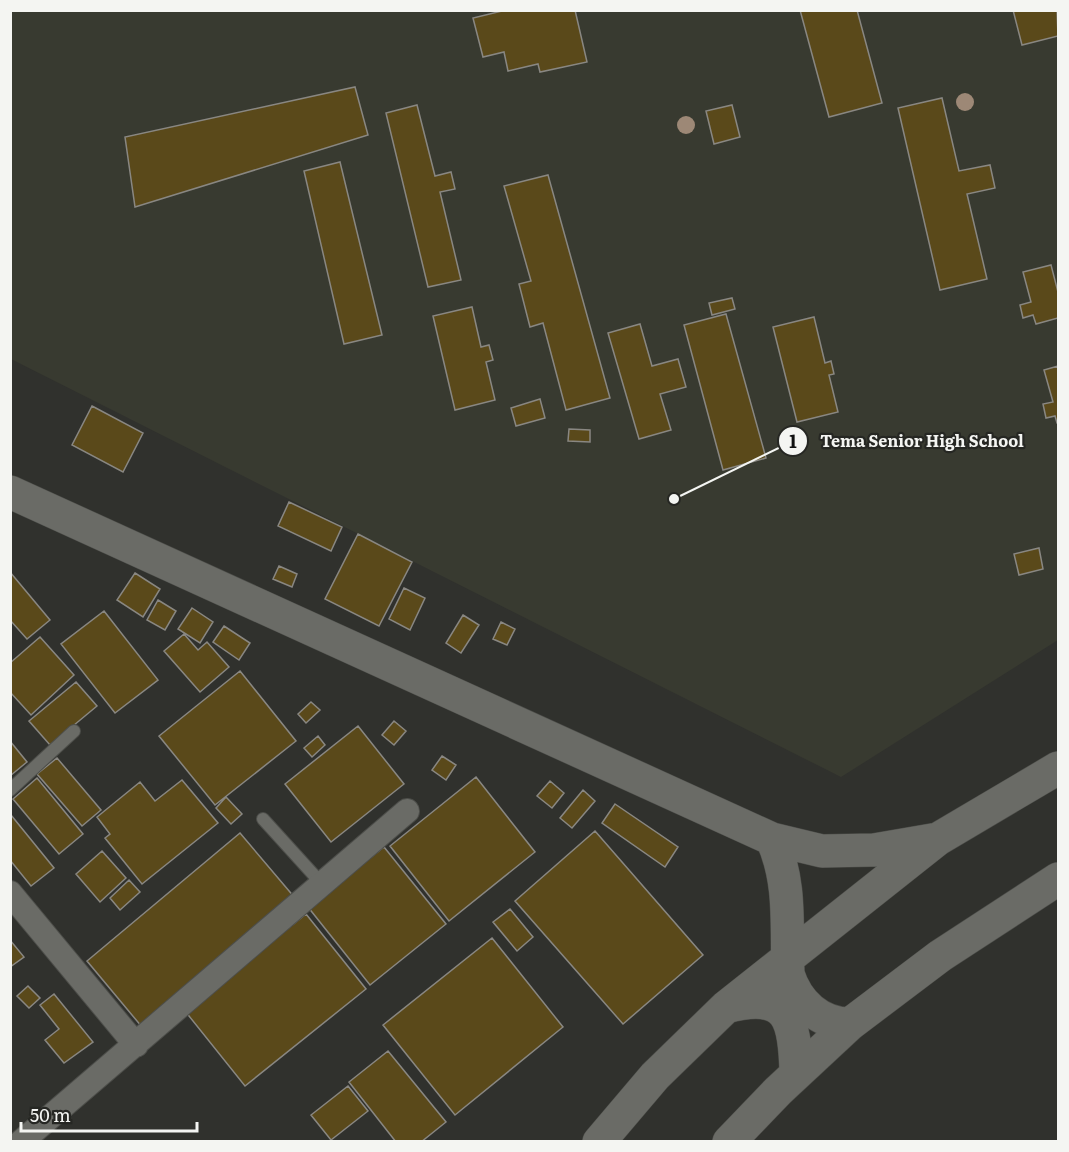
<svg xmlns="http://www.w3.org/2000/svg" width="1069" height="1152" font-family="Literata,serif">
  <rect width="100%" height="100%" fill="#30312d"/>
  <path fill="#383a30" d="M10 11H1058V640L841 777 11 359Z"/>
  <path fill="#5a491a" stroke="#898782" stroke-width="1.5" d="M506 10H575L587 62 540 72 538 64 508 71 504 52 483 57 473 18Z
    M800 10H857L882 103 829 117Z
    M1013 10H1057L1058 36 1022 45Z
    M355 87 368 135 135 207 125 137Z
    M942 98 959 171 990 165 995 188 967 194 987 279 940 290 898 108Z
    M417 105 435 176 451 172 455 189 440 192 461 280 428 287 386 113Z
    M732 105 740 137 714 144 706 111Z
    M340 162 382 335 344 344 304 171Z
    M548 175 610 398 566 410 543 323 530 327 519 284 531 281 504 186Z
    M1051 265 1058 292V318L1036 324 1033 315 1023 318 1020 305 1031 302 1023 272Z
    M732 298 735 309 712 315 709 303Z
    M472 307 481 347 489 345 493 360 486 362 495 400 455 410 433 316Z
    M726 314 766 458 723 470 684 325Z
    M814 317 825 363 831 361 834 374 829 375 838 412 797 422 773 327Z
    M640 324 652 366 678 359 686 387 660 394 671 430 639 439 608 333Z
    M1058 366V423H1057L1055 416 1046 418 1043 404 1053 402 1044 370Z
    M540 399 545 418 516 426 511 408Z
    M92 406 143 433 123 472 72 445Z
    M569 429 590 430V442L568 441Z
    M289 502 342 527 331 551 278 526Z
    M358 534 412 562 379 626 325 599Z
    M1039 548 1043 569 1019 575 1014 554Z
    M279 566 297 574 292 587 273 579Z
    M10 572 50 620 27 639 10 620Z
    M135 573 160 589 143 617 117 600Z
    M404 588 425 598 410 630 389 619Z
    M158 600 176 611 165 630 147 620Z
    M192 608 213 622 200 643 178 629Z
    M104 611 158 680 115 713 61 644Z
    M463 615 479 625 461 653 446 643Z
    M501 622 515 629 507 645 493 639Z
    M224 626 250 643 239 660 213 642Z
    M184 634 198 650 207 642 229 667 200 692 164 651Z
    M40 637 74 675 31 715 10 692V663Z
    M240 671 296 741 215 805 159 736Z
    M76 682 97 706 50 745 29 721Z
    M311 702 320 710 306 723 298 714Z
    M394 721 406 731 394 745 382 735Z
    M358 726 404 784 331 842 285 784Z
    M318 736 325 745 312 757 304 748Z
    M10 741 27 762 10 776Z
    M442 756 456 765 446 780 432 770Z
    M57 758 101 810 82 826 37 774Z
    M476 777 535 852 449 921 390 846Z
    M37 778 83 834 59 854 13 799Z
    M182 780 218 823 142 884 105 838 110 834 97 817 140 782 155 801Z
    M550 781 564 793 552 808 537 796Z
    M583 790 595 801 572 828 560 818Z
    M226 797 242 814 231 824 216 808Z
    M615 804 678 847 665 867 602 823Z
    M11 815 54 868 31 886 10 860Z
    M595 831 703 955 623 1024 515 901Z
    M240 833 295 898 142 1027 87 961Z
    M384 847 446 924 370 985 308 907Z
    M102 851 126 878 100 902 76 874Z
    M129 880 140 892 120 910 110 898Z
    M510 909 533 937 517 951 493 922Z
    M306 914 366 989 245 1086 185 1011Z
    M492 938 563 1027 455 1115 383 1025Z
    M10 940 24 957 10 967Z
    M28 986 40 998 29 1008 17 996Z
    M54 994 93 1042 64 1063 45 1040 59 1029 40 1005Z
    M388 1051 446 1122 421 1142H396L349 1082Z
    M348 1086 368 1111 331 1140 311 1115Z"/>
  <g fill="none" stroke-linecap="round" stroke-linejoin="round">
    <defs>
      <path id="lane" d="M10 790 74 731
        M263 819 322 884"/>
      <path id="street" d="M10 893 136 1045
        M21 1142 407 811"/>
      <path id="secondary" d="M10 492 772 839 822 851 874 850 938 839
        M772 839C792 883 786 928 788 974 797 1003 820 1024 850 1024
        M726 1007C790 990 795 1021 796 1074
        M599 1142 655 1076 726 1007 938 839 1058 768
        M729 1142 778 1091 850 1024 940 956 1058 879"/>
    </defs>
    <use href="#lane" stroke="#4d4e4a" stroke-width="14"/>
    <use href="#street" stroke="#4d4e4a" stroke-width="26"/>
    <use href="#secondary" stroke="#4d4e4a" stroke-width="34"/>
    <use href="#lane" stroke="#6a6b66" stroke-width="12"/>
    <use href="#street" stroke="#6a6b66" stroke-width="24"/>
    <use href="#secondary" stroke="#6a6b66" stroke-width="33"/>
  </g>
  <g fill="#9d8876">
    <circle cx="965" cy="102" r="9"/>
    <circle cx="686" cy="125" r="9"/>
  </g>
  <path fill="none" stroke="#f4f5f2" stroke-width="2" d="M674 499L793 441"/>
  <g fill="#f4f5f2" stroke="#262723" stroke-width="2">
    <circle cx="674" cy="499" r="6"/>
    <circle cx="793" cy="441" r="15"/>
  </g>
  <g font-size="18" text-anchor="middle" font-weight="bold" fill="#111">
    <text x="793" y="448">1</text>
  </g>
  <g font-size="16" text-anchor="middle" font-weight="bold" fill="#f4f5f2" stroke="#262723" stroke-width="4.5" stroke-linejoin="round" paint-order="stroke">
    <text x="922" y="447">Tema Senior High School</text>
  </g>
  <rect width="1069" height="1152" fill="none" stroke="#f4f5f2" stroke-width="24"/>
  <path d="M21 1122v9h176v-9" fill="none" stroke="#f4f5f2" stroke-width="3"/>
  <text x="30" y="1122" font-size="18" fill="#f4f5f2" stroke="#262723" stroke-width="4.5" paint-order="stroke">50 m</text>
</svg>
